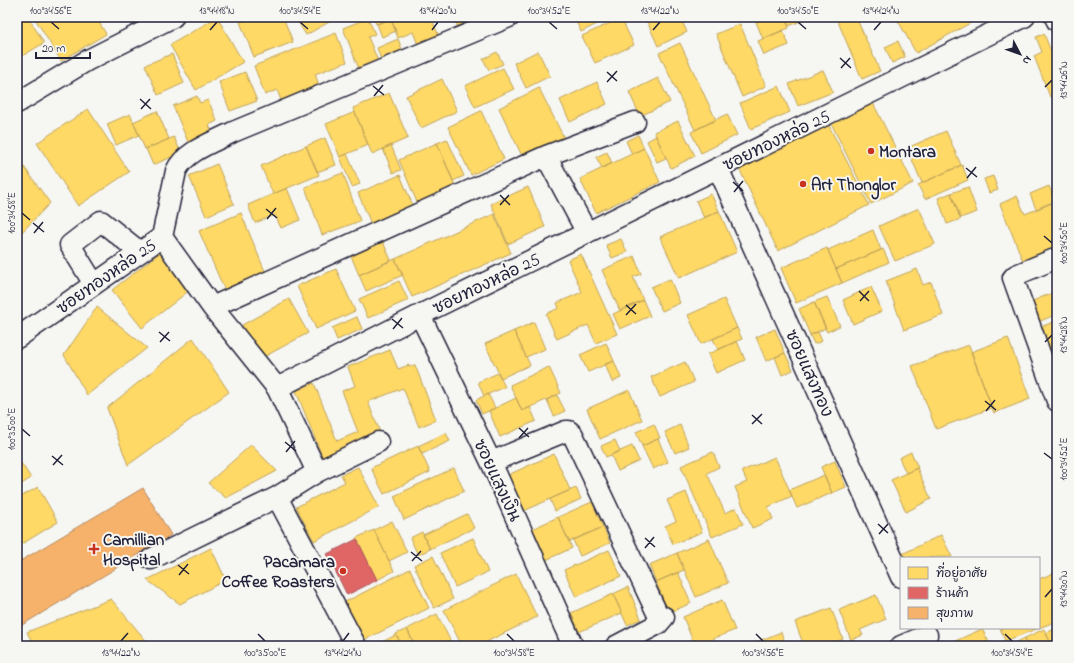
<svg xmlns="http://www.w3.org/2000/svg" width="1074" height="663" font-family="'Indie Flower','Playpen Sans Thai',sans-serif">
  <rect width="100%" height="100%" fill="#f6f6f2"/>
  <filter id="ink" filterUnits="userSpaceOnUse"><feTurbulence type="fractalNoise" baseFrequency=".025" numOctaves="2"/><feDisplacementMap in="SourceGraphic" scale="8" xChannelSelector="R" yChannelSelector="G"/><feConvolveMatrix kernelMatrix="1 2 1 2 8 2 1 2 1" color-interpolation-filters="sRGB"/></filter>
  <g filter="url(#ink)">
    <path fill="#ffd966" stroke="#bda259" d="M28 17 44 43 17 59V18Z
      M34 17H96L106 34 61 61Z
      M217 17 243 62 196 90 170 45Z
      M252 17H283L293 42 254 57 240 22Z
      M295 17H338L306 35Z
      M373 17H390L391 19 376 24Z
      M390 17H431L441 41 420 50 413 32 398 38Z
      M454 17H487L460 33Z
      M574 17H611L581 32Z
      M645 17H680L687 32 658 46Z
      M768 17H785L789 28 763 39 756 22Z
      M785 17H810L789 26Z
      M836 17H856L880 71 862 79Z
      M896 17H981L916 53Z
      M368 18 375 34 368 37 380 66 361 74 343 28Z
      M621 18 634 45 595 63 582 36Z
      M391 19 396 31 382 37 377 24Z
      M740 24 766 86 742 97 716 34Z
      M783 30 789 45 764 55 758 41Z
      M336 33 347 62 315 74 320 88 282 103 277 90 265 95 254 66Z
      M1044 34 1057 66V94L1050 97 1034 56 1042 52 1036 37Z
      M398 39 404 54 382 62 377 48Z
      M898 41 905 57 892 63 885 47Z
      M680 43 716 120 695 130 659 53Z
      M538 51 550 76 526 88 514 63Z
      M497 52 503 64 489 70 483 59Z
      M172 54 184 83 158 95 145 65Z
      M503 68 514 89 475 107 465 86Z
      M823 70 833 92 798 106 789 84Z
      M245 72 257 101 230 111 219 82Z
      M658 78 670 102 640 116 629 92Z
      M442 79 457 111 421 128 406 96Z
      M597 82 607 104 570 122 560 100Z
      M779 86 790 112 751 129 740 103Z
      M539 88 565 140 524 160 499 108Z
      M389 93 408 138 372 154 353 108Z
      M197 96 200 103 208 100 217 121 209 125 212 132 188 142 173 106Z
      M871 99 913 183 871 204 829 119Z
      M88 109 129 172 78 206 37 143Z
      M157 111 169 139 145 149 133 122Z
      M481 111 504 159 471 175 448 127Z
      M355 112 368 145 340 157 326 124Z
      M130 114 139 135 116 145 107 124Z
      M727 114 737 135 701 153 691 132Z
      M826 120 869 205 778 251 737 164Z
      M678 121 695 156 671 168 654 132Z
      M946 131 961 165 922 183 907 148Z
      M638 135 644 148 632 154 626 141Z
      M656 136 666 158 657 162 647 141Z
      M174 137 181 153 153 165 146 149Z
      M325 138 336 165 317 172 306 146Z
      M447 139 464 176 453 181 437 143Z
      M437 143 457 190 419 207 399 160Z
      M391 145 401 170 393 173 383 149Z
      M306 146 319 175 273 194 261 166Z
      M644 148 660 182 596 213 580 179Z
      M607 152 612 163 602 168 596 157Z
      M347 154 360 184 352 187 340 157Z
      M17 157 50 203 20 234 17 227Z
      M217 164 234 204 206 216 189 176Z
      M962 165 968 180 925 199 918 185Z
      M343 173 360 221 322 235 305 187Z
      M400 175 414 208 372 226 358 193Z
      M993 176 998 190 989 193 984 179Z
      M1049 186 1055 201 1036 209 1030 194Z
      M528 187 545 227 508 244 491 204Z
      M968 187 977 212 960 218 951 193Z
      M287 188 300 220 281 228 275 215 255 223 248 205Z
      M951 193 961 219 947 224 938 198Z
      M711 194 719 211 704 218 696 201Z
      M1017 196 1025 214 1057 201V247L1023 261 1000 204Z
      M919 208 935 244 895 261 879 226Z
      M719 211 737 252 679 278 660 237Z
      M241 213 266 274 225 291 199 231Z
      M494 214 511 253 412 297 395 259Z
      M873 230 881 250 836 269 828 250Z
      M621 239 627 252 612 258 606 245Z
      M383 242 391 260 359 275 351 256Z
      M827 248 842 283 796 303 781 268Z
      M883 249 889 262 842 283 836 269Z
      M162 251 191 289 142 328 112 290Z
      M581 254 617 334 596 343 588 325 557 339 546 314 559 308 557 303 582 292 568 260Z
      M634 256 641 274 633 277 643 300 620 311 602 270Z
      M395 259 403 275 366 291 359 275Z
      M336 269 355 311 316 329 297 286Z
      M917 269 923 285 931 282 943 315 904 330 886 281Z
      M670 279 680 303 662 311 651 287Z
      M399 281 408 300 368 318 359 299Z
      M871 287 882 311 853 324 843 300Z
      M1057 291V314L1038 322 1030 302Z
      M827 297 840 326 827 332 814 302Z
      M289 299 308 333 260 359 242 325Z
      M724 299 737 328 701 344 688 315Z
      M643 300 650 316 620 329 613 314Z
      M814 302 826 328 810 335 799 309Z
      M97 307 147 348 87 395 64 355Z
      M357 317 362 329 337 340 332 328Z
      M1057 321V355L1052 357 1040 327Z
      M534 322 545 349 526 357 514 331Z
      M737 328 742 339 718 350 713 339Z
      M775 329 785 353 766 361 756 337Z
      M514 331 530 365 501 378 485 344Z
      M818 332 822 341 814 344 810 335Z
      M193 338 229 392 128 465 107 408Z
      M1008 338 1030 399 994 413 971 352Z
      M737 341 745 360 716 373 708 354Z
      M606 343 614 361 588 372 580 355Z
      M969 345 992 408 936 429 912 366Z
      M390 350 398 369 409 365V367L415 365 436 420 419 427 403 388 368 402 382 437 324 461 296 391 314 383 337 441 358 432 342 391 355 386 348 367Z
      M785 353 793 370 782 375 775 357Z
      M614 361 621 378 612 382 605 364Z
      M685 362 694 382 660 397 651 377Z
      M549 367 561 393 522 411 510 385Z
      M498 373 505 387 484 396 478 382Z
      M629 390 642 420 600 439 587 409Z
      M488 394 495 408 482 414 476 400Z
      M557 395 565 411 554 416 547 400Z
      M516 398 522 411 530 407 536 421 500 437 489 411Z
      M654 424 660 438 642 446 636 432Z
      M680 425 689 447 675 453 665 432Z
      M446 433 450 441 422 454 418 446Z
      M658 439 668 462 653 469 642 446Z
      M615 440 620 451 606 457 601 446Z
      M251 445 277 471 226 498 208 483Z
      M418 446 430 472 384 494 371 468Z
      M632 446 639 461 618 471 611 455Z
      M713 452 719 467 707 473 725 513 736 508 743 524 712 537 681 466Z
      M911 452 918 468 906 473 899 458Z
      M554 454 570 490 524 511 508 475Z
      M17 457 31 478 17 487Z
      M775 457 792 496 768 507 773 519 752 528 735 487 747 482 742 471Z
      M835 461 846 487 832 493 821 467Z
      M358 467 379 507 314 541 296 507 345 482 341 475Z
      M454 468 464 491 404 520 394 496Z
      M917 468 931 499 906 512 891 480Z
      M824 475 832 493 797 508 789 490Z
      M38 487 58 522 17 547V499Z
      M576 488 581 499 555 511 550 499Z
      M686 492 702 532 673 544 665 526 676 521 667 500Z
      M592 502 603 527 569 542 558 517Z
      M467 514 474 528 430 549 423 535Z
      M558 517 572 548 546 560 532 529Z
      M392 521 407 552 389 561 374 530Z
      M603 527 610 543 580 556 573 540Z
      M374 530 394 571 377 580 356 538Z
      M422 532 430 549 418 555 410 538Z
      M941 535 952 557 903 558 902 554Z
      M473 538 488 572 455 587 440 553Z
      M709 539 728 583 696 597 677 553Z
      M211 548 226 580 180 604 147 580Z
      M609 550 621 576 576 597 564 570Z
      M677 553 684 570 656 582 649 565Z
      M433 556 453 599 434 608 414 565Z
      M410 569 429 608 364 640 345 602Z
      M678 572 691 603 669 613 656 582Z
      M1057 572V621L1039 628V579Z
      M516 574 537 617 478 646H462L444 610Z
      M628 587 641 619 627 625 613 594Z
      M613 594 622 613 579 632 571 613Z
      M876 595 886 619 860 630 863 635 851 640 839 610Z
      M111 599 149 644 146 646H34L27 632Z
      M722 600 735 630 695 646 683 617Z
      M831 608 843 639 826 646H804L795 622Z
      M437 614 453 646H415L407 629Z
      M1000 628H1039L1005 641Z
      M1057 628V646H1052L1046 633Z
      M407 629 415 646H402L396 634Z
      M982 629 991 646H955L953 642Z
      M1044 629 1052 646H1028L1025 638Z
      M781 632 786 646H747Z
      M396 635 402 646H374Z
      M1025 638 1028 646H1009Z"/>
    <path fill="#e06666" stroke="#a75259" d="M357 539 377 580 347 595 327 554Z"/>
    <path fill="#f6b26b" stroke="#b6875d" d="M143 488 171 535 22 625 17 617V563Z"/>
    <g fill="none" stroke-linecap="round" stroke-linejoin="round">
      <defs>
        <path id="minor" d="M1055 17 1057 21
          M17 103 88 60 173 17
          M546 156 587 233
          M718 168 901 577
          M162 237 212 307 277 388 317 472 277 497 356 646
          M162 237 176 171C185 151 214 142 233 132L509 17
          M1057 258 1016 275 1013 278 1057 401
          M94 284 70 245 101 221 140 252
          M212 307 546 156 635 122
          M420 315 491 462 573 646
          M17 338 162 237
          M277 388 420 315 1024 17
          M491 462 566 431H569L573 435 658 615 664 617 658 624 616 646
          M317 472 378 442
          M151 559 277 497
          M901 646 927 635"/>
      </defs>
      <use href="#minor" stroke="#22223b" stroke-width="23"/>
      <use href="#minor" stroke="#f6f6f2" stroke-width="20"/>
    </g>
  </g>
  <path fill="none" stroke="#22223b" stroke-width="1.5" d="M51 22 59 29M300 22 308 29M549 22 557 29M798 22 806 29M210 30 217 22M432 30 438 22M653 30 660 22M874 30 881 22M840 58 851 68M841 68 850 58M607 72 617 81M607 82 617 71M373 86 384 95M1045 87 1052 80M374 96 383 85M140 99 151 109M141 109 150 99M966 168 977 177M967 178 976 167M733 182 743 191M734 192 743 181M500 195 510 205M500 205 509 195M266 209 277 218M22 213 30 220M267 219 276 208M33 223 44 232M34 233 43 222M1044 236 1052 243M859 291 869 301M860 301 869 291M626 305 636 314M626 315 636 304M392 319 403 328M393 329 402 318M159 332 170 341M160 342 169 332M1045 342 1052 335M985 401 996 410M986 411 995 400M752 415 762 424M752 424 762 414M519 428 529 437M22 429 30 436M519 438 528 428M285 442 296 451M286 452 295 441M1044 453 1052 459M52 456 63 465M53 465 62 455M878 524 888 533M879 534 888 524M645 538 655 547M645 548 654 537M411 552 422 561M412 561 421 551M178 565 189 574M179 575 188 564M1045 597 1052 589M258 634 265 641M507 634 514 641M756 634 763 641M1005 634 1012 641M121 641 128 633M343 641 349 633"/>
  <g fill="#c8321e" stroke="#f6f6f2" stroke-width="1.5">
    <circle cx="871" cy="151" r="4"/>
    <circle cx="803" cy="184" r="4"/>
    <path d="M92 543h4v4h4v4h-4v4h-4v-4h-4v-4h4z"/>
    <circle cx="343" cy="571" r="4"/>
  </g>
  <g text-anchor="middle" stroke-width="4" stroke-linejoin="round" paint-order="stroke">
    <g font-size="17" fill="#22223b" stroke="#f6f6f2">
      <text transform="translate(776 140) rotate(-26)" y="6">ซอยทองหล่อ 25</text>
      <text transform="translate(106 276) rotate(-35)" y="6">ซอยทองหล่อ 25</text>
      <text transform="translate(486 283) rotate(-26)" y="6">ซอยทองหล่อ 25</text>
      <text transform="translate(810 373) rotate(66)" y="6">ซอยแสงทอง</text>
      <text transform="translate(498 480) rotate(65)" y="6">ซอยแสงเงิน</text>
    </g>
    <g font-size="17" font-weight="bold" fill="#22223b" stroke="#f6f6f2" text-anchor="start">
      <text x="879" y="157">Montara</text>
      <text x="811" y="190">Art Thonglor</text>
      <text x="103" y="545">Camillian<tspan x="103" dy="20">Hospital</tspan></text>
      <text x="335" y="567" text-anchor="end">Pacamara<tspan x="335" dy="20">Coffee Roasters</tspan></text>
    </g>
  </g>
  <rect width="1074" height="663" fill="none" stroke="#f6f6f2" stroke-width="44"/>
  <rect x="900" y="557" width="140" height="72" fill="#f6f6f2" stroke="#a1a1a9"/>
  <rect x="908" y="567" width="20" height="12" fill="#ffd966" stroke="#a1a1a9"/>
  <text x="936" y="577" font-size="12" fill="#22223b">ที่อยู่อาศัย</text>
  <rect x="908" y="587" width="20" height="12" fill="#e06666" stroke="#a1a1a9"/>
  <text x="936" y="597" font-size="12" fill="#22223b">ร้านค้า</text>
  <rect x="908" y="607" width="20" height="12" fill="#f6b26b" stroke="#a1a1a9"/>
  <text x="936" y="617" font-size="12" fill="#22223b">สุขภาพ</text>
  <g transform="translate(1020 54) rotate(131)" stroke="#f6f6f2" stroke-width="3" paint-order="stroke">
  <path d="M0-3L7 15L0 10L-7 15Z" fill="#22223b"/>
  <text y="-6" font-size="11" font-weight="bold" text-anchor="middle" fill="#22223b">N</text>
  </g>
  <path d="M36 52v6h54v-6" fill="none" stroke="#22223b" stroke-width="2"/>
  <text x="42" y="52" font-size="12" fill="#22223b" stroke="#f6f6f2" stroke-width="3" paint-order="stroke">20 m</text>
  <rect x="22" y="22" width="1030" height="619" fill="none" stroke="#22223b" stroke-width="1.5"/>
  <g font-size="10" text-anchor="middle" fill="#22223b">
    <text x="51" y="14">100°34'56"E</text>
    <text x="217" y="14">13°44'18"N</text>
    <text x="300" y="14">100°34'54"E</text>
    <text x="438" y="14">13°44'20"N</text>
    <text x="549" y="14">100°34'52"E</text>
    <text x="660" y="14">13°44'22"N</text>
    <text x="798" y="14">100°34'50"E</text>
    <text x="881" y="14">13°44'24"N</text>
    <text transform="translate(1063 80) rotate(-90)" y="4">13°44'26"N</text>
    <text transform="translate(11 213) rotate(-90)" y="4">100°34'58"E</text>
    <text transform="translate(1063 243) rotate(-90)" y="4">100°34'50"E</text>
    <text transform="translate(1063 335) rotate(-90)" y="4">13°44'28"N</text>
    <text transform="translate(11 429) rotate(-90)" y="4">100°35'00"E</text>
    <text transform="translate(1063 459) rotate(-90)" y="4">100°34'52"E</text>
    <text transform="translate(1063 589) rotate(-90)" y="4">13°44'30"N</text>
    <text x="121" y="656">13°44'22"N</text>
    <text x="265" y="656">100°35'00"E</text>
    <text x="343" y="656">13°44'24"N</text>
    <text x="514" y="656">100°34'58"E</text>
    <text x="763" y="656">100°34'56"E</text>
    <text x="1012" y="656">100°34'54"E</text>
  </g>
</svg>
